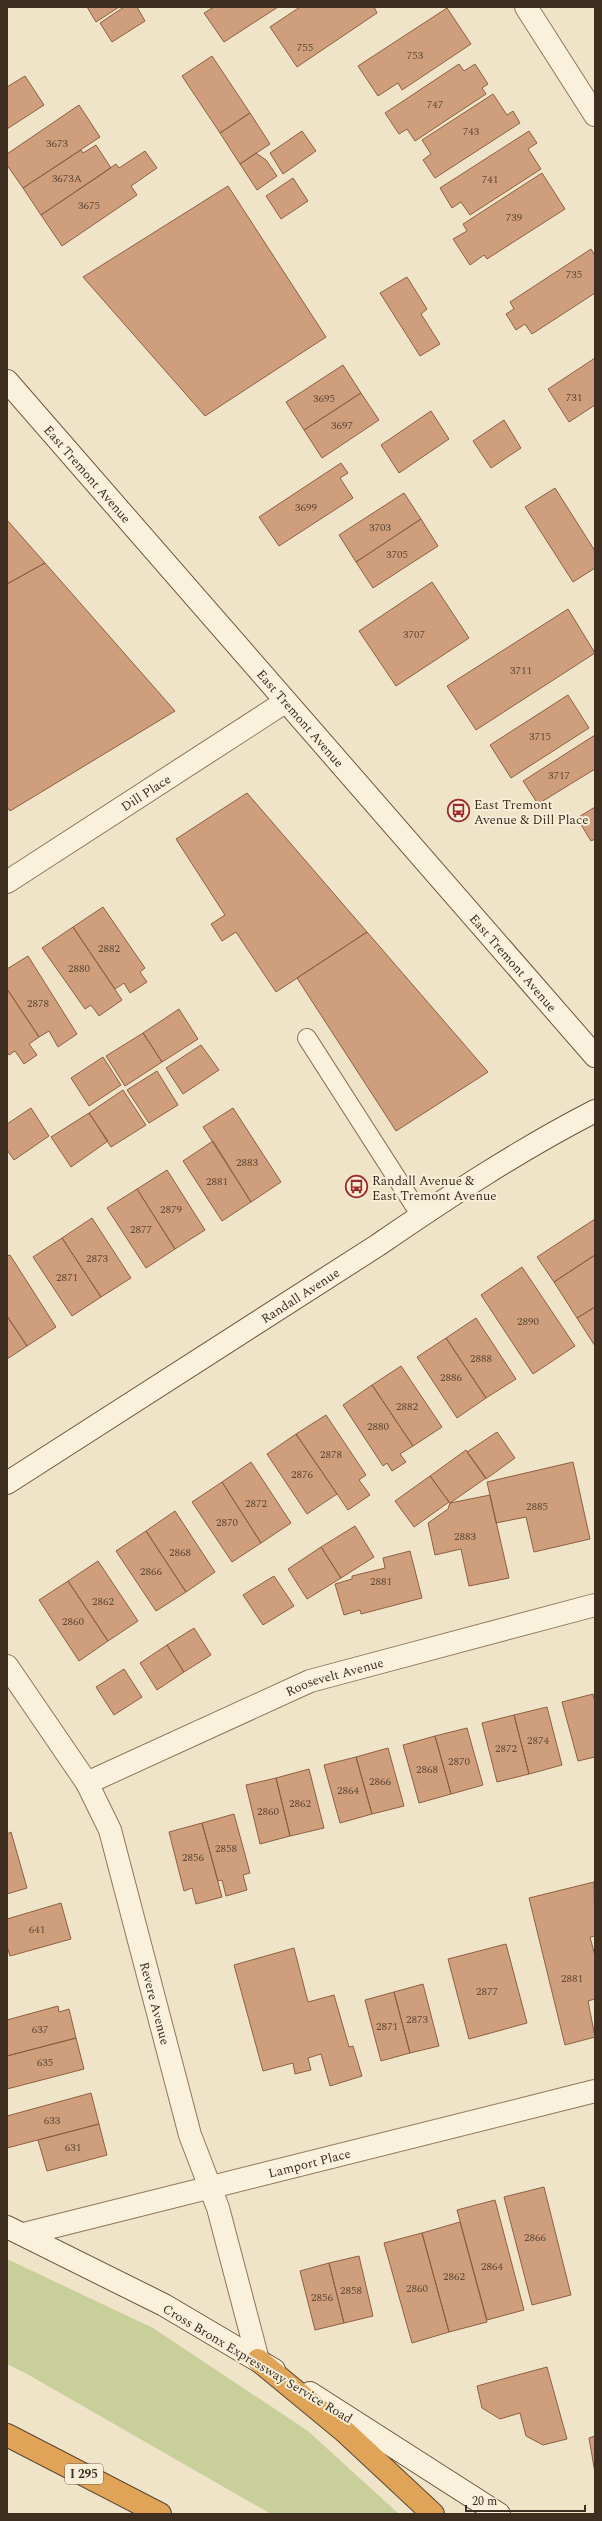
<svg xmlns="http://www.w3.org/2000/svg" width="602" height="2521" font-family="Spectral,serif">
  <rect width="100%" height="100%" fill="#f0e4c8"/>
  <path fill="#c9cf9b" d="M7 2259 153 2328 308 2431 399 2514H271L27 2374 7 2364Z"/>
  <path fill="#cf9f7d" stroke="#8d5f41" d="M87 7H119L96 22Z
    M124 7H137L145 21 112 42 100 23Z
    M214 7H278L224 42 204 13Z
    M300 7H374L377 13 297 67 270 27Z
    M447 8 471 44 402 90 398 83 378 96 358 66Z
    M212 56 250 113 220 133 182 76Z
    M459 64 464 71 475 64 488 84 482 88 486 94 415 141 407 129 399 134 385 113Z
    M25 76 44 105 7 129V87Z
    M493 94 507 115 513 111 520 123 435 178 423 160 431 154 422 140Z
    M79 105 100 137 23 188 7 165V154Z
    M250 113 270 144 240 164 220 133Z
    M302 131 316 151 283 174 270 153Z
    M529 131 537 143 528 149 541 169 470 215 461 202 452 208 440 188Z
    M96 145 111 168 41 215 23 188 81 150 83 153Z
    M145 151 157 168 131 186 137 195 62 246 41 215 116 164 119 168Z
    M256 153 266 160 277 176 257 190 240 164Z
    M542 173 565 209 487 259 484 255 470 265 453 239 467 231 463 224Z
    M293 178 308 201 281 219 266 196Z
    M228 186 326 337 205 416 83 277Z
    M591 249 595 256V293L532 334 525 324 516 330 506 314 514 309 510 302Z
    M407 277 427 309 421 314 440 344 420 356 380 293Z
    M595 358V405L569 422 548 389Z
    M343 365 361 393 304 430 286 402Z
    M361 393 379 420 322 458 304 430Z
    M431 411 449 439 399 473 381 445Z
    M504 420 521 448 491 468 473 441Z
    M341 463 348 473 340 478 353 498 279 546 259 517Z
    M555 488 595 551V568L573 582 525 507Z
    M404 493 421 519 356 562 339 535Z
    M421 519 438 546 373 588 356 562Z
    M7 520 45 563 7 584Z
    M45 563 175 711 10 811 7 807V584Z
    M432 582 469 638 396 686 359 631Z
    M568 609 595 653 476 730 447 686Z
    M568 695 589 728 511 778 490 745Z
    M595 735V769L538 804 523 781Z
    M247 793 367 932 276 992 236 932 222 941 211 924 225 915 176 839Z
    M595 807V839L591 841 577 818Z
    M103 907 145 968 140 972 147 982 130 993 124 983 115 989 73 927Z
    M73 927 122 1000 99 1016 91 1005 85 1009 42 948Z
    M367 932 488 1072 396 1131 297 978Z
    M28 956 77 1034 58 1047 49 1031 39 1037 7 989V969Z
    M7 989 39 1037 29 1044 37 1055 24 1064 15 1051 9 1055 7 1052Z
    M179 1009 198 1039 162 1062 143 1033Z
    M143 1033 162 1062 125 1086 106 1056Z
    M201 1045 219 1070 183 1094 166 1068Z
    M103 1057 121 1085 89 1106 71 1078Z
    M157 1071 178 1105 149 1123 127 1090Z
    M123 1090 146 1125 111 1147 89 1113Z
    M31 1108 49 1136 14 1160 7 1150V1124Z
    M233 1108 281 1182 251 1202 203 1127Z
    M89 1113 108 1141 71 1167 51 1137Z
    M213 1141 251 1202 222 1221 183 1161Z
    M167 1170 205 1230 175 1249 137 1189Z
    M137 1189 175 1249 146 1268 107 1208Z
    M92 1218 131 1278 101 1297 62 1238Z
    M595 1219V1255L554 1282 537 1257Z
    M62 1238 101 1297 72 1316 33 1257Z
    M10 1255 56 1327 27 1346 7 1316V1256Z
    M595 1255V1307L577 1318 554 1282Z
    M522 1267 575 1346 533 1374 481 1295Z
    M595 1307V1346L577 1318Z
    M7 1316 27 1346 7 1359Z
    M476 1318 516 1379 486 1398 446 1338Z
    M446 1338 486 1398 457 1418 417 1357Z
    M401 1366 442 1427 413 1446 372 1385Z
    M372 1385 413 1446 400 1454 406 1462 392 1471 387 1463 383 1466 343 1405Z
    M326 1415 366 1475 359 1480 370 1495 348 1510 296 1434Z
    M497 1432 515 1458 486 1479 467 1452Z
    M296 1434 337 1494 307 1514 267 1454Z
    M466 1450 486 1478 450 1503 430 1476Z
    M251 1462 291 1523 261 1543 222 1482Z
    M573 1462 590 1539 534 1552 526 1517 496 1523 487 1482Z
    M430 1476 449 1502 414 1527 395 1501Z
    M222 1482 261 1543 232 1562 192 1502Z
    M490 1495 509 1578 469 1586 461 1549 435 1555 428 1523 448 1509 450 1503Z
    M175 1511 215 1572 186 1592 146 1531Z
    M355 1526 374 1557 341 1578 321 1547Z
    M146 1531 186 1592 156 1611 116 1551Z
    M321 1547 341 1578 307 1599 288 1569Z
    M410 1551 422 1598 361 1614 360 1610 344 1615 335 1584 352 1579V1576L385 1568 383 1558Z
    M98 1561 138 1621 108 1641 68 1581Z
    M274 1576 294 1606 263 1625 243 1595Z
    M68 1581 108 1641 79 1661 39 1600Z
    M194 1628 211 1655 184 1672 167 1645Z
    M167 1645 184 1672 157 1690 140 1663Z
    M124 1669 142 1697 114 1715 96 1687Z
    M593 1694 595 1703V1757L578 1761 562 1702Z
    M547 1707 562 1765 529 1774 514 1715Z
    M514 1715 529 1774 497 1782 482 1723Z
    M467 1728 483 1785 451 1794 435 1736Z
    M435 1736 451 1794 419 1803 403 1745Z
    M388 1748 404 1806 372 1814 356 1757Z
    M356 1757 372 1814 340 1823 324 1765Z
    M309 1769 324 1828 290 1836 276 1778Z
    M276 1778 290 1836 260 1844 246 1785Z
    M234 1814 250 1873 243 1875 247 1890 226 1896 222 1880 218 1881 202 1823Z
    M202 1823 222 1897 196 1904 192 1888 184 1891 169 1832Z
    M11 1832 27 1888 7 1894V1834Z
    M594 1882 595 1936 590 1937 595 1956V1999L588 2001 595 2037 565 2045 529 1898Z
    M61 1903 71 1939 10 1956 7 1946V1919Z
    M506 1944 527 2023 469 2039 448 1959Z
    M294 1948 308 2002 334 1995 349 2047 353 2046 362 2076 330 2086 321 2054 308 2058 311 2070 295 2074 293 2063 263 2071 234 1965Z
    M423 1984 439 2046 410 2053 394 1992Z
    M394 1992 410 2053 381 2061 365 2000Z
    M58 2006 59 2012 69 2009 76 2038 7 2056V2020Z
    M76 2038 84 2069 7 2089V2056Z
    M91 2093 99 2124 7 2148V2116Z
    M99 2124 107 2155 47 2171 38 2140Z
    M544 2187 571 2295 532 2305 504 2197Z
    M495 2200 524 2310 487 2320 457 2210Z
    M460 2222 487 2322 449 2332 422 2233Z
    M422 2233 449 2332 412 2343 384 2243Z
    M359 2256 373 2316 344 2323 329 2263Z
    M329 2263 344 2323 315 2330 300 2271Z
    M547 2367 567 2439 543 2445 526 2436 520 2413 500 2419 482 2408 477 2386Z
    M595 2436V2473L589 2438Z"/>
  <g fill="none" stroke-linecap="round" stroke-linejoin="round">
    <defs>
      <path id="lane" d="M307 1038 421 1216"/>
      <g id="street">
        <path d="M526 7 595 115"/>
        <path id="s1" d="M7 882 285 702"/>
        <path id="s2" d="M7 1666 87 1783 110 1830 190 2135 218 2208 258 2360"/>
        <path id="s3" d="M87 1783 310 1681 595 1605"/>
        <path id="s4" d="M24 2234 595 2091"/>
      </g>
      <g id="secondary">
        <path id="s5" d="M7 381 595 1056"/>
        <path id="s6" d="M7 1483 378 1245C448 1197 519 1150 595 1111"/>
        <path d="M7 2227 164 2305 274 2370"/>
        <path d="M310 2393 499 2514"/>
      </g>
      <path id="highway" d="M258 2360 344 2431 433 2514
        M7 2435 160 2514"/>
    </defs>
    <use href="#lane" stroke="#8d765c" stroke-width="20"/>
    <use href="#street" stroke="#8d765c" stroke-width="24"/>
    <use href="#secondary" stroke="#6f573f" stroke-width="24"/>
    <use href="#highway" stroke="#5b4430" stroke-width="24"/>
    <use href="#lane" stroke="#faf1dc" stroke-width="18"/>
    <use href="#street" stroke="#faf1dc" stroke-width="22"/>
    <use href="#secondary" stroke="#faf1dc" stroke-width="22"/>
    <use href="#highway" stroke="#e0a458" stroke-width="22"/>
  </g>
  <defs>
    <symbol id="bus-ring" viewBox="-11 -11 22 22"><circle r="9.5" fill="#f7eed8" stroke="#9e2a2b" stroke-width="1.5"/><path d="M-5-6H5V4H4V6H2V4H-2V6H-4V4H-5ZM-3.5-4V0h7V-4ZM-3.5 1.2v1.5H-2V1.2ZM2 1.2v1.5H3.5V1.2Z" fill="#9e2a2b"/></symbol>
  </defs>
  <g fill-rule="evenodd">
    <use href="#bus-ring" x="446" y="798" width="25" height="25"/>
    <use href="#bus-ring" x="344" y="1174" width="25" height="25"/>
  </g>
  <g text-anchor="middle" stroke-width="4" stroke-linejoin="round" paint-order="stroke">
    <g font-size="11" fill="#624a37">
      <text x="305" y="51">755</text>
      <text x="415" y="59">753</text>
      <text x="435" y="108">747</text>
      <text x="471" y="135">743</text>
      <text x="57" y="147">3673</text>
      <text x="67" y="182">3673A</text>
      <text x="490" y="183">741</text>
      <text x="89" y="209">3675</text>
      <text x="514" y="221">739</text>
      <text x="574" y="278">735</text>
      <text x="574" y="401">731</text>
      <text x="324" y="402">3695</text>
      <text x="342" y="429">3697</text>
      <text x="306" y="511">3699</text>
      <text x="380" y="531">3703</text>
      <text x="397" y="558">3705</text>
      <text x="414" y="638">3707</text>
      <text x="521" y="674">3711</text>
      <text x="540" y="740">3715</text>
      <text x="559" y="779">3717</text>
      <text x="109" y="952">2882</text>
      <text x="79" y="972">2880</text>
      <text x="38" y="1007">2878</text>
      <text x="247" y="1166">2883</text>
      <text x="217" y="1185">2881</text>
      <text x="171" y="1213">2879</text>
      <text x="141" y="1233">2877</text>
      <text x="97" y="1262">2873</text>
      <text x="67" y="1281">2871</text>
      <text x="528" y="1325">2890</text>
      <text x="481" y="1362">2888</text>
      <text x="451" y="1381">2886</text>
      <text x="407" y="1410">2882</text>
      <text x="378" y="1430">2880</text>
      <text x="331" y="1458">2878</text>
      <text x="302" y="1478">2876</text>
      <text x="256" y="1507">2872</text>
      <text x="537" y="1510">2885</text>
      <text x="227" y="1526">2870</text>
      <text x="465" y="1540">2883</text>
      <text x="180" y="1556">2868</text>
      <text x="151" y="1575">2866</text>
      <text x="381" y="1585">2881</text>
      <text x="103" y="1605">2862</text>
      <text x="73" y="1625">2860</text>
      <text x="538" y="1744">2874</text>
      <text x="506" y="1752">2872</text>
      <text x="459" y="1765">2870</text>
      <text x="427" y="1773">2868</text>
      <text x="380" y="1785">2866</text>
      <text x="348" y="1794">2864</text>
      <text x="300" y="1807">2862</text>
      <text x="268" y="1815">2860</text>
      <text x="226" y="1852">2858</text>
      <text x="193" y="1861">2856</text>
      <text x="37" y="1933">641</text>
      <text x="572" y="1982">2881</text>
      <text x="487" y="1995">2877</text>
      <text x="417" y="2023">2873</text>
      <text x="387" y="2030">2871</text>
      <text x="40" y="2033">637</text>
      <text x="45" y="2066">635</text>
      <text x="52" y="2124">633</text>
      <text x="73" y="2151">631</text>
      <text x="535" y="2241">2866</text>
      <text x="492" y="2270">2864</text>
      <text x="454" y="2280">2862</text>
      <text x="417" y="2292">2860</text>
      <text x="351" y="2294">2858</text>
      <text x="322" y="2301">2856</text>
    </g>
    <rect fill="#f7eed8" stroke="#756857" stroke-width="1" x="65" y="2464" width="38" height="20" rx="3"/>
    <g font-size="12" font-weight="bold" fill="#3d2e20">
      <text x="84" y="2478">I 295</text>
    </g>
    <g font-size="13" fill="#3d2e20" stroke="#f7eed8">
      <text dy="5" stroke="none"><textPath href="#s5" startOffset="123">East Tremont Avenue</textPath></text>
      <text dy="5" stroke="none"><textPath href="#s5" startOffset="447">East Tremont Avenue</textPath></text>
      <text dy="5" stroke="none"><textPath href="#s1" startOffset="165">Dill Place</textPath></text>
      <text dy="5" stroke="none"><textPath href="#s5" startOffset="771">East Tremont Avenue</textPath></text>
      <text dy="5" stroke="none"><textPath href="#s6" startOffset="348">Randall Avenue</textPath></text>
      <text dy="5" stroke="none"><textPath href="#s3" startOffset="270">Roosevelt Avenue</textPath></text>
      <text dy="5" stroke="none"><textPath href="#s2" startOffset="373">Revere Avenue</textPath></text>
      <text dy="5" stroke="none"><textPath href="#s4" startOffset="294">Lamport Place</textPath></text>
      <text transform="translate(258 2363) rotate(31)" y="5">Cross Bronx Expressway Service Road</text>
    </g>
    <g font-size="13" fill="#3d2e20" stroke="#f7eed8" text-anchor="start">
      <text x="474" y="809">East Tremont<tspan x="474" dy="15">Avenue &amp; Dill Place</tspan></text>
      <text x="372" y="1185">Randall Avenue &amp;<tspan x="372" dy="15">East Tremont Avenue</tspan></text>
    </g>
  </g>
  <rect width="602" height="2521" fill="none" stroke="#3d2e20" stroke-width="16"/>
  <path d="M466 2505v6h119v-6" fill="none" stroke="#3d2e20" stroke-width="2"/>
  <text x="472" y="2505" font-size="12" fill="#3d2e20" stroke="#f7eed8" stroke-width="3" paint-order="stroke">20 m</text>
</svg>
